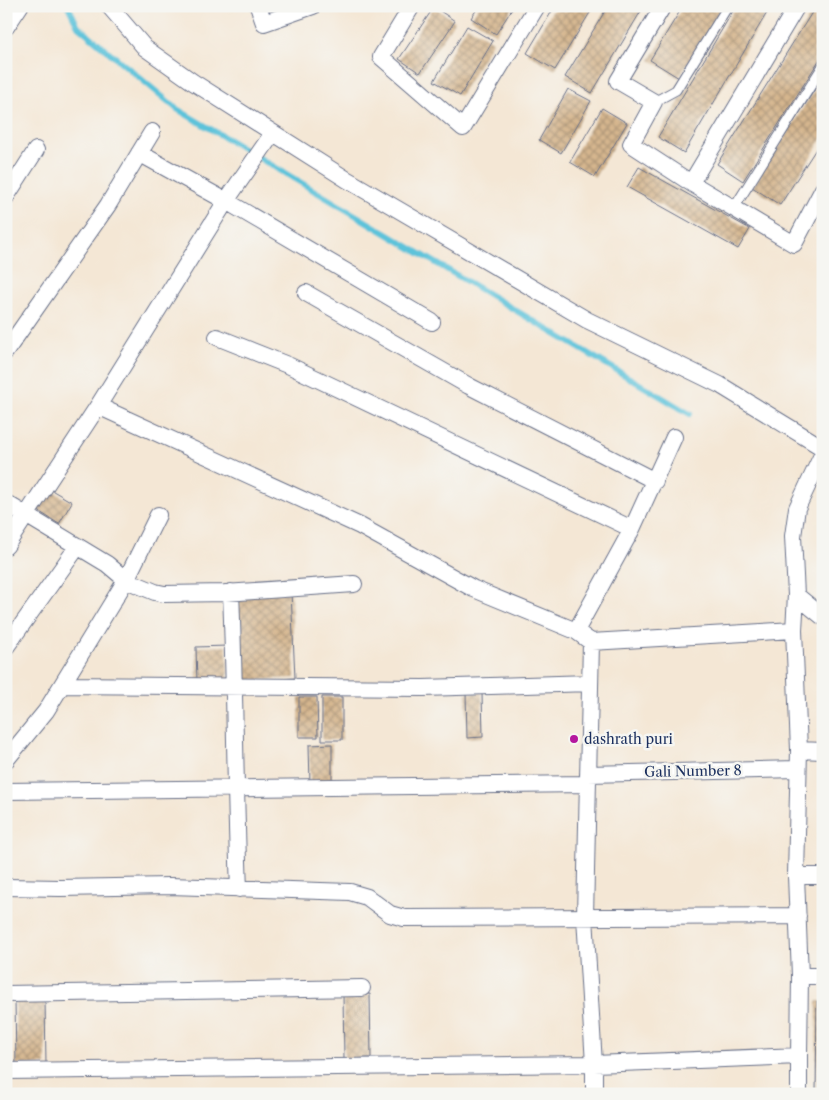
<svg xmlns="http://www.w3.org/2000/svg" width="829" height="1100" font-family="'Libre Caslon Text',serif">
  <defs>
    <pattern id="building-cross-hatch" width="8" height="8" patternUnits="userSpaceOnUse" patternTransform="scale(1.25)"><rect width="8" height="8" fill="#d5b68e"/><path d="M0 0l8 8M0 8l8-8" fill="none" stroke="#ac9477"/></pattern>
  </defs>
  <rect width="100%" height="100%" fill="#f6f6f2"/>
  <filter id="ink" filterUnits="userSpaceOnUse"><feTurbulence type="fractalNoise" baseFrequency=".02" numOctaves="2"/><feDisplacementMap in="SourceGraphic" scale="10" xChannelSelector="R" yChannelSelector="G"/><feConvolveMatrix kernelMatrix="1 2 1 2 8 2 1 2 1" color-interpolation-filters="sRGB"/></filter>
  <filter id="wash" filterUnits="userSpaceOnUse"><feTurbulence type="fractalNoise" baseFrequency=".0096" numOctaves="4" result="noise"/><feDisplacementMap in="SourceGraphic" scale="20" xChannelSelector="R" yChannelSelector="G"/><feGaussianBlur stdDeviation="1.12" result="paint"/><feColorMatrix in="noise" values="0 0 0 0 0 0 0 0 0 0 0 0 0 0 0 0 0 1.4 0 .05"/><feComposite in="paint" operator="in"/></filter>
  <g filter="url(#wash)">
    <rect width="100%" height="100%" fill="#f4e7d5"/>
    <g fill="none" stroke-linecap="round" stroke-linejoin="round">
      <path stroke="#5dc3da" stroke-width="6" d="M68 6 78 26 177 109 690 414"/>
    </g>
    <g id="blocks">
      <path fill="url(#building-cross-hatch)" d="M479 6H514L496 34 471 18Z
        M555 6H594L555 70 527 53Z
        M608 6H644L592 93 565 77Z
        M683 6H723L679 78 650 60Z
        M736 6H771L684 153 658 137Z
        M816 6H823V54L743 181 717 164Z
        M434 7 455 21 420 73 399 59Z
        M467 26 493 41 460 96 434 81Z
        M819 83 823 86V138L780 205 752 187Z
        M568 89 591 101 561 153 539 140Z
        M602 108 627 123 595 177 570 162Z
        M639 167 750 229 738 249 627 187Z
        M48 488 72 502 59 524 35 509Z
        M291 592 295 678 239 681 236 594Z
        M227 646 228 682 197 683 196 647Z
        M466 693H482L483 737 467 738Z
        M299 697H317L318 737H299Z
        M322 697H342V740H322Z
        M332 744V784H310L309 745Z
        M343 994H370L371 1058 344 1059Z
        M15 999H45L46 1065H16Z
        M817 1001H823V1094H816Z"/>
    </g>
  </g>
  <g filter="url(#ink)">
    <use href="#blocks" fill-opacity="0" stroke="#676f88" stroke-width="1"/>
    <g fill="none" stroke-linecap="round" stroke-linejoin="round">
      <defs>
        <path id="lane" d="M654 102 676 90 728 6
          M734 208 823 66"/>
        <path id="street" d="M109 6 145 48 193 82 346 179 587 320 720 385 823 448
          M258 6 264 23 313 6
          M412 6 381 57 463 128 537 6
          M663 6 618 81 654 102 631 144 691 183
          M797 6 691 183 794 244 823 189
          M6 27 20 6
          M139 153 226 201 432 322
          M6 197 36 150
          M306 293 469 386 655 481
          M217 337 290 366 632 529
          M6 351 108 205 152 132
          M98 406 360 526 474 589 576 631 591 642 585 917 594 1064 799 1056 800 976 796 876 799 750 794 630 796 595 793 536 797 508 823 453
          M6 503 107 564 126 580 155 592 164 594 225 593 354 584
          M6 546 98 406 226 201 273 133
          M231 592C235 691 235 790 239 889
          M796 595 823 617
          M576 631 632 529 674 437
          M591 642 794 630
          M6 647 78 546
          M62 685 423 688 590 683
          M799 750 823 751
          M6 760 46 711 126 580 158 515
          M588 774 797 769
          M6 791 587 784
          M796 876H823
          M6 887 60 888 170 886 350 892 367 897 390 914 404 918 798 916
          M800 976H823
          M6 994 362 988
          M799 1056V1094
          M6 1071 594 1064V1094"/>
      </defs>
      <use href="#lane" stroke="#676f88" stroke-width="11"/>
      <use href="#street" stroke="#676f88" stroke-width="18"/>
      <use href="#lane" stroke="#fff" stroke-width="9"/>
      <use href="#street" stroke="#fff" stroke-width="16"/>
    </g>
  </g>
  <circle fill="#b5179e" stroke="#f6f6f2" stroke-width="2" cx="574" cy="739" r="5"/>
  <g text-anchor="middle" stroke-width="5" stroke-linejoin="round" paint-order="stroke">
    <g font-size="14" fill="#1b2f5e" stroke="#f6f6f2" text-anchor="start">
      <text x="584" y="744">dashrath puri</text>
    </g>
    <g font-size="14" fill="#1b2f5e" stroke="#f6f6f2">
      <text transform="translate(693 771) rotate(-1)" y="5">Gali Number 8</text>
    </g>
  </g>
  <rect width="829" height="1100" fill="none" stroke="#f6f6f2" stroke-width="25"/>
</svg>
